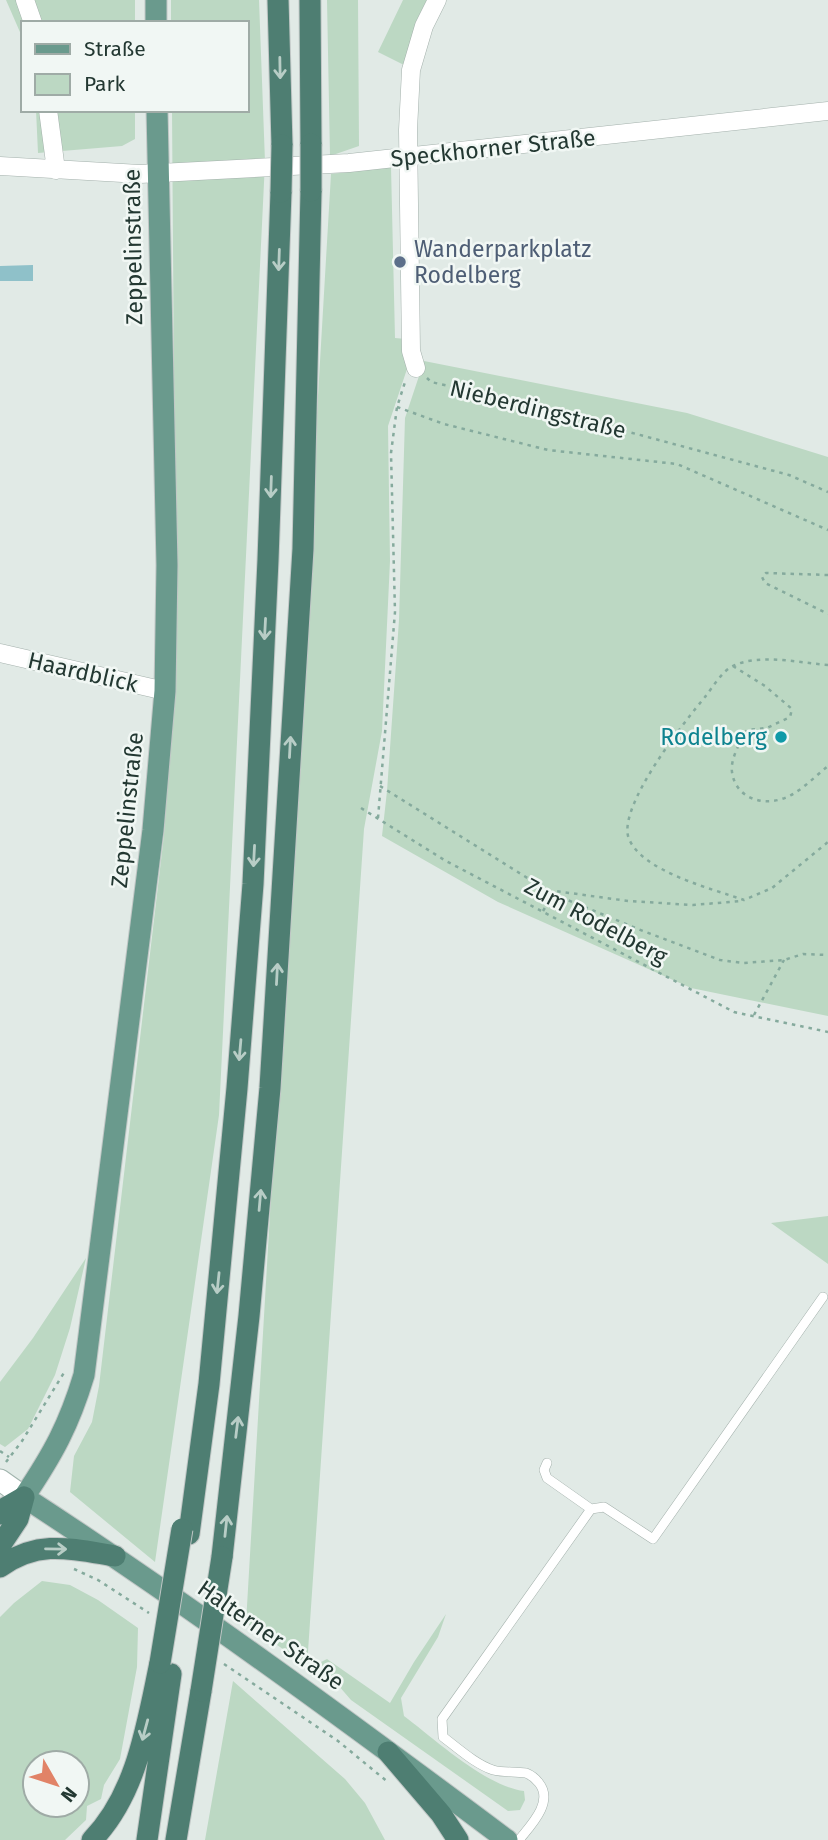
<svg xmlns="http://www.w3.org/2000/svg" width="828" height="1840" font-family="'Fira Sans',sans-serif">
  <rect width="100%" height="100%" fill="#e1eae6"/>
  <path fill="#bcd8c3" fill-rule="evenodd" d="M6 0H135V23H23V39Z
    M171 0H259L265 162 219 1115 155 1562 70 1492 74 1456 92 1422 99 1386 164 835 176 659 172 110H247V23H171Z
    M327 0H358L359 146 330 156Z
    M403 0H440L408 67 378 52Z
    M36 110H135V139L122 146 38 153Z
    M391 167 395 338 406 339 407 369 388 426 390 561 382 731 364 829 307 1666 246 1623 331 174Z
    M424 361 687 413 828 457V1016L691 988 498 902 382 836 387 791 399 620 405 418Z
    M828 1216V1264L771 1223Z
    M86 1258 70 1328 55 1375 28 1429 5 1447 0 1444V1382L33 1338Z
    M42 1581 70 1585 98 1600 138 1628 137 1667 120 1759 104 1785 101 1799 87 1806 86 1820 65 1840H0V1617L14 1603ZM35 1763H77V1805H35Z
    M446 1614 438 1637 401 1698 404 1716C436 1740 485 1786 524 1791L525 1800 520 1810 508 1811 351 1700 319 1663 327 1659 390 1703 414 1662Z
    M233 1681 345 1779 365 1803 385 1840H205Z"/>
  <path fill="#8fc1c9" d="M33 265V281H0V266Z"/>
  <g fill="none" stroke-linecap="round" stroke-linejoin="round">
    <defs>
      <path id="service" d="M547 1463 544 1470 547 1478 591 1509
        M519 1840C531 1825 554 1802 539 1783 536 1779 531 1775 526 1773 515 1771 504 1773 493 1770 475 1764 458 1748 443 1737L442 1719 591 1509 604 1507 653 1539 823 1297"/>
      <path id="minor" d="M25 0 33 23
        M48 110 56 170
        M0 166 140 174 349 163 828 111
        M416 368 411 351 408 130 411 70 424 26 437 0
        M0 653 165 691"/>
      <path id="secondary" d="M0 1480 24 1497"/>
      <path id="primary" d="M156 0V23
        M157 110 167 565 165 691 153 830 84 1375C69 1425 53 1454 24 1497 190 1605 349 1722 507 1840"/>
      <path id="trunk" d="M278 0 282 145
        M310 0 311 144
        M0 1514 5 1508 24 1497
        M189 1534 209 1384 237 1088 253 884 268 560 281 192
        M0 1546 18 1519 24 1497
        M222 1557 249 1316 270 1088 303 549 311 191
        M0 1567C39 1539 72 1549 115 1556
        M388 1752 441 1814 458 1840
        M92 1840C137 1794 147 1724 160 1663
        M147 1840 171 1674
        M176 1840 201 1691"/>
    </defs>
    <use href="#service" stroke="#a4b1ac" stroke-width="10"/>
    <use href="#minor" stroke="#a4b1ac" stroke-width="19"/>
    <use href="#secondary" stroke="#a1b4ad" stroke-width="23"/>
    <use href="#primary" stroke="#c1c7c6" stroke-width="23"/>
    <use href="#trunk" stroke="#c1c7c6" stroke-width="23"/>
    <path stroke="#85aa9d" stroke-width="2.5" stroke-dasharray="3.5 5" stroke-linecap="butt" d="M427 378 431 382 495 396 789 475 828 492
      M397 407 444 424 548 450 677 464 828 530
      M828 575 766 573 762 577 765 583 828 614
      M828 665C799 663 760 653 733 666 722 671 713 687 705 697 685 721 616 808 629 839 643 872 713 889 744 900L772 888 828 842
      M733 666 765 686 792 709 790 717 767 728 747 730C741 740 730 759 732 772 735 795 757 805 778 800 797 796 813 778 828 766
      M380 786 553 894 643 931 720 960 743 963 784 960 803 954 828 955
      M361 808 446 861 734 1012 828 1032
      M378 818 395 612 391 453 397 407 406 379
      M543 911 555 891 628 901 693 905 741 901
      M754 1015 784 960
      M0 1451 9 1457
      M6 1462 22 1441 65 1371
      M74 1569 98 1580 149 1613
      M224 1664 338 1741 389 1783"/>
    <use href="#service" stroke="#fff" stroke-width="9"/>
    <use href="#minor" stroke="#fff" stroke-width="18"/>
    <use href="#secondary" stroke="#fff" stroke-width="21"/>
    <use href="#primary" stroke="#6a9a8d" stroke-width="21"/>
    <use href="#trunk" stroke="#4e7e72" stroke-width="21"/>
    <defs>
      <path id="trunk-bridge" d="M311 191V144
        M281 192 282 145
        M160 1663 182 1529
        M201 1691 222 1557"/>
    </defs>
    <use href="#trunk-bridge" stroke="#c1c7c6" stroke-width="23" stroke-linecap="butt"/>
    <use href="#trunk-bridge" stroke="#4e7e72" stroke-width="21"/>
  </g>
  <defs><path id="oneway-shaft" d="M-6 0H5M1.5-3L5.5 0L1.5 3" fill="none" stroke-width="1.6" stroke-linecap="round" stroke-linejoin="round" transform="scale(1.75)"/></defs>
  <g stroke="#b8cdc6">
    <use href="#oneway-shaft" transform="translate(280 68) rotate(89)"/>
    <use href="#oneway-shaft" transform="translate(279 260) rotate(92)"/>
    <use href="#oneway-shaft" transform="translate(271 487) rotate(92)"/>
    <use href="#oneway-shaft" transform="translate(265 629) rotate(93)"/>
    <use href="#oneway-shaft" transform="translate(290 747) rotate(-87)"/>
    <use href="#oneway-shaft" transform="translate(254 856) rotate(93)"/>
    <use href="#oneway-shaft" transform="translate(277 974) rotate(-87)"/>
    <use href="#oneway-shaft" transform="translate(240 1050) rotate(95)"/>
    <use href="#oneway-shaft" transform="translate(260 1200) rotate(-85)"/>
    <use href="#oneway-shaft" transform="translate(218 1283) rotate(96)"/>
    <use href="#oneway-shaft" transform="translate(237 1427) rotate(-83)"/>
    <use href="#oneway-shaft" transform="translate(226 1526) rotate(-84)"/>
    <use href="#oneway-shaft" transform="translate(56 1549) rotate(1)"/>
    <use href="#oneway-shaft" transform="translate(145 1730) rotate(105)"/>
  </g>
  <circle fill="#5c6f8a" stroke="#f1f7f4" stroke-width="2.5" cx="400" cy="262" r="7"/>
  <circle fill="#0f9aa8" stroke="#f1f7f4" stroke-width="2.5" cx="781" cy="737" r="7"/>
  <g text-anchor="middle" stroke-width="5" stroke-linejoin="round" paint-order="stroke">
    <g font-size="23" fill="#233832" stroke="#f1f7f4">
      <text transform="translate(493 148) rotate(-6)" y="8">Speckhorner Straße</text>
      <text transform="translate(133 247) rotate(-91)" y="8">Zeppelinstraße</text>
      <text transform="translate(538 409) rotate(14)" y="8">Nieberdingstraße</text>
      <text transform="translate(83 672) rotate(13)" y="8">Haardblick</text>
      <text transform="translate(127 810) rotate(-84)" y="8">Zeppelinstraße</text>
      <text transform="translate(596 921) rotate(28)" y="8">Zum Rodelberg</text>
      <text transform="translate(271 1635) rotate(35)" y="8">Halterner Straße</text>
    </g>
    <g font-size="23" fill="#4e5e75" stroke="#f1f7f4" text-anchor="start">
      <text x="414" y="257">Wanderparkplatz<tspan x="414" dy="26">Rodelberg</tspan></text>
    </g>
    <g font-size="23" fill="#0d838f" stroke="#f1f7f4" text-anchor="end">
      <text x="767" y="745">Rodelberg</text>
    </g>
  </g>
  <rect x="21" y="21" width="228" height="91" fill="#f1f7f4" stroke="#9faba6" stroke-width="2"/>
  <rect x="35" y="44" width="35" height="10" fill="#6a9a8d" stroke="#9faba6" stroke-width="2"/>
  <text x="84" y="56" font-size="21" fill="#233832">Straße</text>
  <rect x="35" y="74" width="35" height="21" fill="#bcd8c3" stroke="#9faba6" stroke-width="2"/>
  <text x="84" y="91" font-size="21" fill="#233832">Park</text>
  <g transform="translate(56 1784) rotate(129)"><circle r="33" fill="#f1f7f4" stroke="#9faba6" stroke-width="2"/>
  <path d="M0-5L12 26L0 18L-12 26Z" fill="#e18367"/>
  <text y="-10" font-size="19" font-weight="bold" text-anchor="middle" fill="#233832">N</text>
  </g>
</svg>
